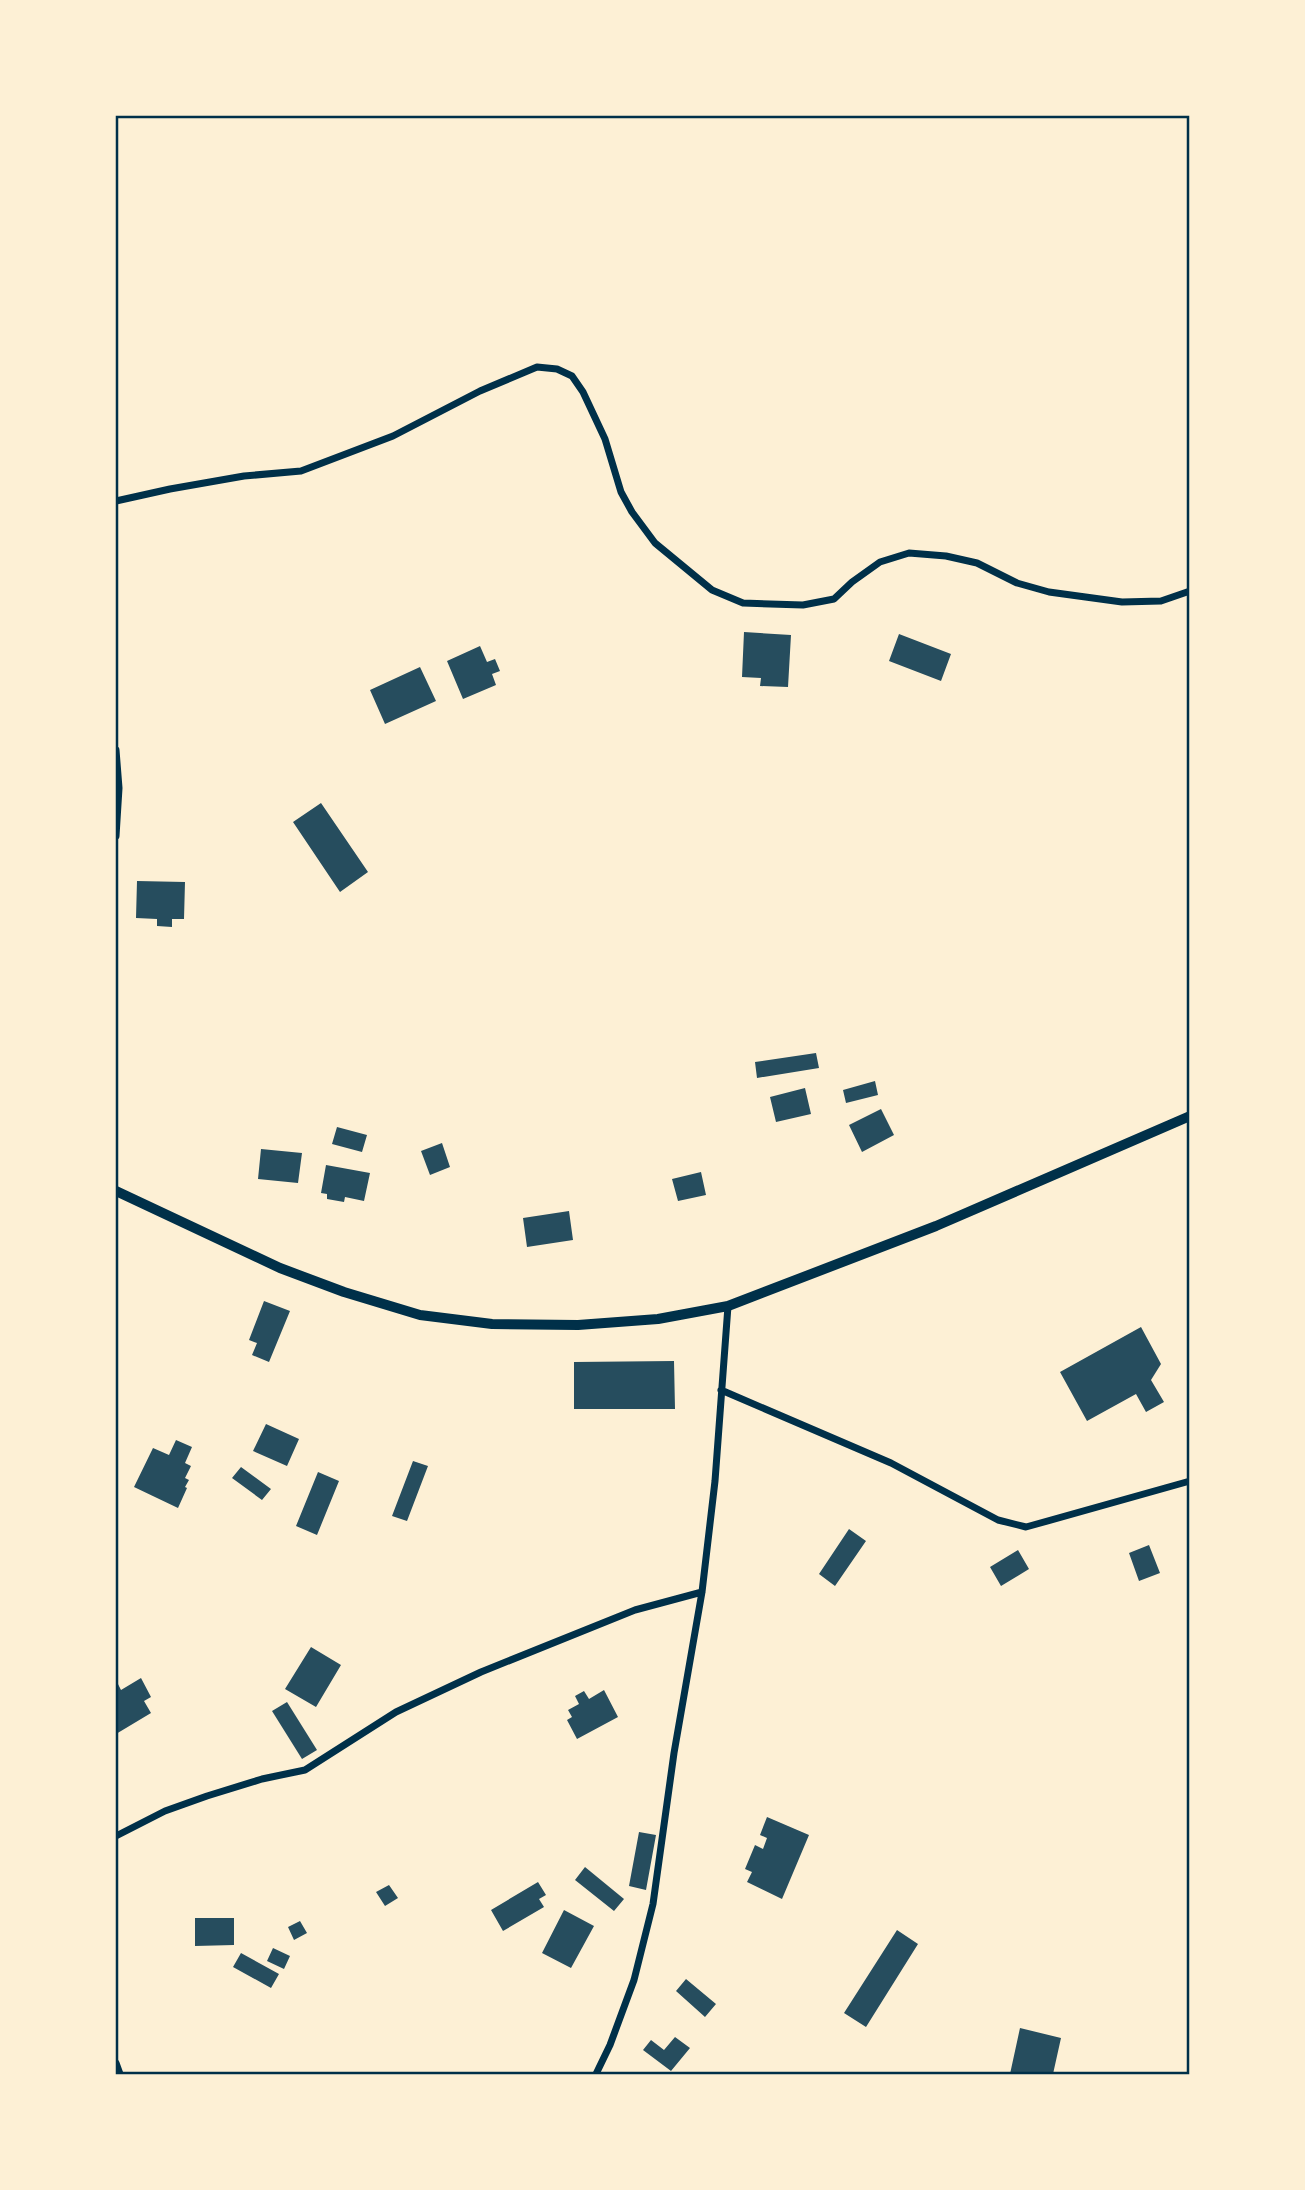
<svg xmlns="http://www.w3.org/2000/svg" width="1305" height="2190" font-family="Manrope,sans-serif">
  <rect width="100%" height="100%" fill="#fdf0d5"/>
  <path fill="#264d5e" d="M744 632 791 635 788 687 760 686 761 678 742 677Z
    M899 634 951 654 941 681 889 661Z
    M480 646 487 662 495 659 500 671 492 674 496 685 463 699 447 661Z
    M420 667 436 701 385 724 370 690Z
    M321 803 368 872 340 892 293 822Z
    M137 881 185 882 184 919H172V927L157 926V919L136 918Z
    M816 1053 819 1068 757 1078 755 1062Z
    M875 1081 878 1095 846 1103 843 1090Z
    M805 1088 811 1114 776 1122 770 1097Z
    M881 1109 894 1135 862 1152 849 1125Z
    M337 1127 367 1135 362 1152 332 1144Z
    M442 1143 450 1167 430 1175 421 1151Z
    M261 1149 302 1153 298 1183 258 1179Z
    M326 1165 370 1173 364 1201 345 1197 344 1202 327 1199V1194L321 1193Z
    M701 1172 706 1195 678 1201 672 1179Z
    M569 1211 573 1240 527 1247 523 1218Z
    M264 1301 290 1311 269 1362 252 1355 257 1343 249 1340Z
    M1141 1327 1161 1364 1151 1380 1164 1402 1146 1412 1136 1394 1087 1421 1060 1372Z
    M674 1361 675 1409H574V1362Z
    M266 1424 299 1439 287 1466 253 1451Z
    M176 1440 192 1447 185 1463 191 1466 185 1478 189 1480 185 1487 187 1488 178 1508 134 1487 153 1448 169 1455Z
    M413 1461 428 1466 407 1521 392 1516Z
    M241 1467 271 1489 262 1500 232 1478Z
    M318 1472 339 1481 317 1535 296 1526Z
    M849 1529 866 1541 835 1586 819 1574Z
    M1149 1545 1160 1573 1139 1581 1129 1553Z
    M1018 1550 1029 1569 1001 1586 990 1567Z
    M311 1647 341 1665 316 1707 285 1689Z
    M141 1678 151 1697 144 1701 151 1713 116 1734V1680L121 1690Z
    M604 1690 618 1717 577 1739 567 1720 572 1717 568 1710 579 1704 575 1696 584 1691 589 1699Z
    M287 1702 317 1750 302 1759 272 1711Z
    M767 1817 809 1835 782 1899 747 1882 752 1872 745 1869 755 1845 763 1849 767 1838 760 1835Z
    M639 1832 656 1835 646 1890 629 1886Z
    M585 1867 624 1899 614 1911 575 1880Z
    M538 1882 546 1895 539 1899 544 1907 503 1931 491 1910Z
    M389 1885 398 1898 385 1906 376 1892Z
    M564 1910 594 1926 571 1968 542 1953Z
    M195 1918H234V1945L195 1946Z
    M300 1921 307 1933 294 1940 288 1927Z
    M897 1930 918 1944 866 2027 844 2013Z
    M273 1948 290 1956 284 1969 267 1961Z
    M241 1953 279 1974 271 1988 233 1967Z
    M686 1979 716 2004 705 2017 676 1991Z
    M1020 2028 1061 2038 1053 2074H1010Z
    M675 2037 690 2048 671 2071 643 2050 651 2040 664 2050Z"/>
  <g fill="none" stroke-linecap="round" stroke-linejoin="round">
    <path stroke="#003049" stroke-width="7" d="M116 501 170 489 244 476 301 471 393 436 480 391 537 367 557 369 572 376 583 392 605 439 621 492 632 512 655 543 712 590 743 603 803 605 834 599 852 582 880 562 909 553 946 556 977 563 1017 583 1049 592 1122 602 1161 601 1190 591
      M116 750 119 788 116 836
      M721 1390 891 1463 998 1520 1026 1527 1190 1481
      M116 1836 165 1811 207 1796 262 1779 305 1770 396 1712 481 1672 635 1610 702 1592
      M116 2063 120 2074
      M596 2074 610 2045 634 1980 653 1904 674 1753 702 1592 715 1481 728 1306"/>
    <path stroke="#003049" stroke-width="10" d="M116 1191 280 1268 344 1292 420 1315 492 1324 578 1325 658 1319 728 1306 936 1226 1190 1116"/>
  </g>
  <rect width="1305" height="2190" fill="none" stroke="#fdf0d5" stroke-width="234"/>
  <rect x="117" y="117" width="1071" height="1956" fill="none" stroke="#003049" stroke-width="2.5"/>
</svg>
